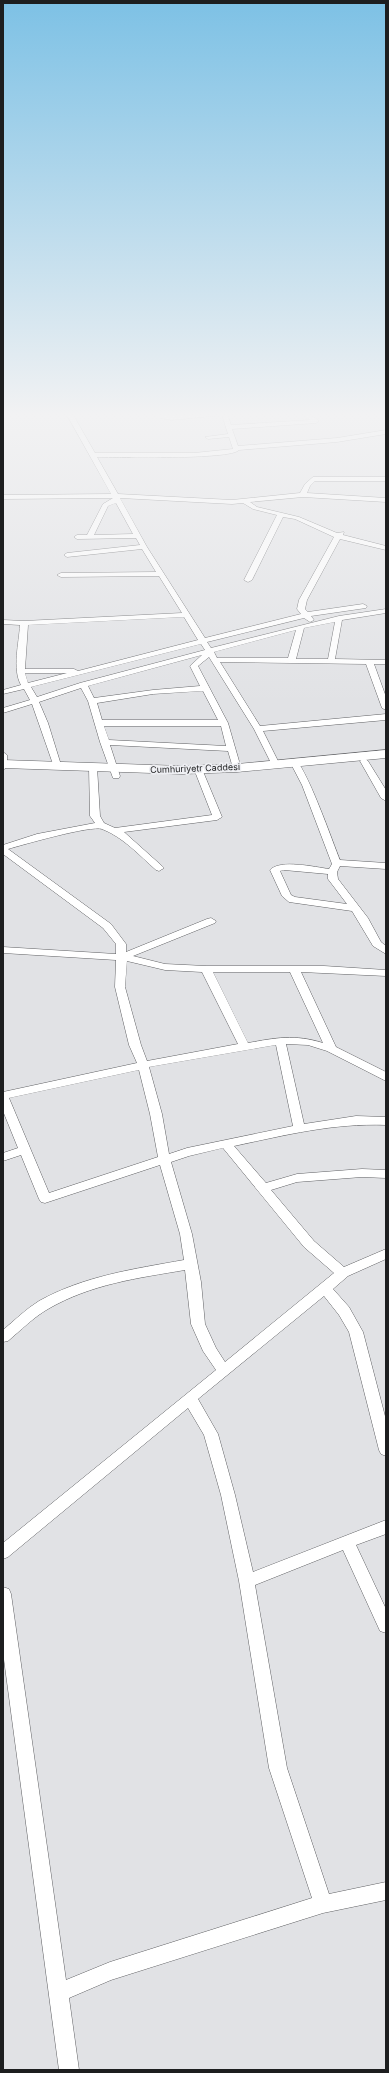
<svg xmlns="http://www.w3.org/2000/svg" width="389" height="2073" font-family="Inter,sans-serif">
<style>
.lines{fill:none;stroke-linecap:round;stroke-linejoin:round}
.minor-casing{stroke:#606164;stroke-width:1}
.secondary-casing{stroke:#606164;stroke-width:1}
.minor{fill:#fff;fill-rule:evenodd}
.secondary{fill:#fff;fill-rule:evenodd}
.labels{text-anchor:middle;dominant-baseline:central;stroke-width:3.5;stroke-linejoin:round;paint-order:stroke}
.far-street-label{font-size:9px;fill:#1d1e1f;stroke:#eeeff3}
</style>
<rect width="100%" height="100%" fill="#e1e2e5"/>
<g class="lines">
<g class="minor-casing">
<g id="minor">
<path d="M 66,413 L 72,413 L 95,453 L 194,453 L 233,449 L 229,437 L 208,439 L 205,437 L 228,434 L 222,415 L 171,420 L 161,418 L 156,413 L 171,416 L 227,413 L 231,425 L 310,420 L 302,413 L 308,413 L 319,421 L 316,423 L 232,429 L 238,446 L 337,438 L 386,430 L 386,434 L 337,442 L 239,450 C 231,460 117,457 97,457 L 118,494 L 232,500 L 300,493 L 305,484 L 313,477 L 386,477 L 386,481 L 315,481 L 310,486 L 307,493 L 386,498 L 386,502 L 303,497 L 250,502 L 257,507 L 299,517 L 337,533 L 344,532 L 343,535 L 386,546 L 386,550 L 340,539 L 307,600 L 305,609 L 308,612 L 363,604 L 367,606 L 366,608 L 311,616 L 314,620 L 310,622 L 304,618 L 207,642 L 211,648 L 339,616 L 386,609 L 386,613 L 342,620 L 335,659 L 386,660 L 386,664 L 374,664 L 386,697 L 386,710 L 382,708 L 366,664 L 220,662 L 260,726 L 386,714 L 386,720 L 263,731 L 279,763 L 275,766 L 272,765 L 254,729 L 209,657 L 198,666 L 228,723 L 241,768 L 240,770 L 234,770 L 233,768 L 228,751 L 110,745 L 120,776 L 119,778 L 113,778 L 100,742 L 88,701 L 81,688 L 39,702 L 48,723 L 61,765 L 57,768 L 54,767 L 32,704 L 3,713 L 3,708 L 30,700 L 24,689 L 3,694 L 3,690 L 21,685 C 12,669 19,643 20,625 L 3,624 L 3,620 L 24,621 L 182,613 L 159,576 L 61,577 L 57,575 L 61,573 L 156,572 L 142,549 L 67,557 L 64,555 L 67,553 L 140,545 L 136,538 L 77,539 L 74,537 L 77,535 L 87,535 L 103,504 L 113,498 L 3,499 L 3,495 L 111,494 ZM 120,498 L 232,504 L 243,503 L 253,509 L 277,515 L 244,580 L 248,582 L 252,580 L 283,517 L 295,519 L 334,537 L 299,600 L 297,609 L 301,614 L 205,638 L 147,547 ZM 116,503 L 133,534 L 94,535 L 108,506 ZM 184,617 L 198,640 L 78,671 L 74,669 L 25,669 L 28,625 ZM 335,622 L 328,659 L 296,659 L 304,628 ZM 296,630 L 288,658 L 217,658 L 214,652 ZM 201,644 L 205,650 L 80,683 L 37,697 L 31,687 ZM 202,655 L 190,666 L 200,686 L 153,690 L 94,698 L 88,686 ZM 25,673 L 67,673 L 28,683 ZM 203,691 L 218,720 L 102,720 L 97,703 L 153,694 ZM 104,726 L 221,726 L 226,746 L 109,740 Z"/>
<path d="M 3,752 L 7,755 L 7,767 L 3,770 Z"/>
<path d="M 364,758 L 368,761 L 386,790 L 386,801 L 381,798 L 360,761 Z"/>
<path d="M 294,759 C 305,762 334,846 340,860 L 386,863 L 386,869 L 340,866 L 337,872 L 338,879 L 368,918 L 381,942 L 386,946 L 386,954 L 373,946 L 352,911 L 289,902 L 282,896 L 270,870 C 280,859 315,867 329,869 L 332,864 L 302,785 L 290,762 ZM 284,870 L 328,874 L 328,879 L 347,904 L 295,897 L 291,895 L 280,871 Z"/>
<path d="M 93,764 L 97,767 L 100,816 L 104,823 L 115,828 L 212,815 L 194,769 L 198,766 L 202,769 L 222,817 L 217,820 L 124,832 L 162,866 L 164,868 L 159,871 L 156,870 C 139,855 123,837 102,829 C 91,825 22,845 8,849 L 111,924 L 126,944 L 126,952 L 207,919 L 211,918 L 216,921 L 215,923 L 133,956 L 165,964 L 206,966 L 324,966 L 386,970 L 386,976 L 301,972 L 336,1047 L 386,1072 L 386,1081 L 327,1051 L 308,1045 L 286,1044 L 304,1124 L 356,1116 L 386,1117 L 386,1125 C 333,1123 286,1135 234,1146 L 266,1183 L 297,1174 L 362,1169 L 386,1170 L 386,1178 L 362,1177 L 297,1182 L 271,1190 L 314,1241 L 344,1267 L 386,1249 L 386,1259 L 348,1276 L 333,1289 L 349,1307 L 363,1332 L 386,1420 L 386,1456 L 381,1454 L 379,1450 L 349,1332 L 339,1315 L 324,1296 L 198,1399 L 218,1434 L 235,1495 L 253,1572 L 386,1520 L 386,1534 L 356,1545 L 386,1609 L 386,1633 L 380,1631 L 343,1550 L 255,1585 L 287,1768 L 329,1894 L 386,1882 L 386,1900 L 323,1913 L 111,1980 L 69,1998 L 79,2070 L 59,2070 L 3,1652 L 3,1587 L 9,1589 L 11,1594 L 66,1980 L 110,1962 L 312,1898 L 269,1768 L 239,1581 L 221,1495 L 204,1435 L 188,1408 L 8,1557 L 3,1559 L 3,1543 L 216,1370 L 203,1351 L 191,1324 L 185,1270 C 138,1278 91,1284 48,1309 C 34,1317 21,1330 8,1341 L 3,1342 L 3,1330 C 15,1320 26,1309 39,1301 C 84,1276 134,1269 184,1260 L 180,1234 L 160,1165 L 45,1203 L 41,1202 L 39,1199 L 21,1155 L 3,1161 L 3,1153 L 18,1148 L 3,1111 L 3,1092 L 137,1063 L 129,1045 L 115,987 L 116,960 L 3,953 L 3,947 L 116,954 L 116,944 L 103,928 L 3,854 L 3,845 L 37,834 L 95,823 L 90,816 L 89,767 ZM 127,961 L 165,970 L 202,972 L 238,1044 L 147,1061 L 141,1045 L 125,987 ZM 213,972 L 290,972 L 323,1043 C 295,1034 275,1038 248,1043 ZM 276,1045 L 293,1126 L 187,1148 L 169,1154 L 162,1114 L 149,1067 ZM 139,1070 L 150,1114 L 158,1157 L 49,1193 L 9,1098 ZM 223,1148 L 304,1247 L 334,1273 L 225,1362 L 216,1348 L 205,1324 L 201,1282 L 192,1234 L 171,1162 L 189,1156 Z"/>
</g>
</g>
<g class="secondary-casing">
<path id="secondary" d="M 386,750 L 386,758 L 237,772 L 182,774 L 3,768 L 3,760 L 182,766 L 237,764 Z"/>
</g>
<use href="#minor" class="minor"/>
<use href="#secondary" class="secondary"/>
</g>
<linearGradient id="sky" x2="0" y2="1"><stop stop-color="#7dc1e5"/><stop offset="0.59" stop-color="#f2f2f3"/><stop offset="1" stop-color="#f2f2f3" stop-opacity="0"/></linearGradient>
<rect width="389" height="703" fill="url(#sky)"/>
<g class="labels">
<g class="far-street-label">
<text transform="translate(195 768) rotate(-2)">Cumhuriyetr Caddesi</text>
</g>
</g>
<rect width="389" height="2073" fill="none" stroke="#1d1e1f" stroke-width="8"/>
</svg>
